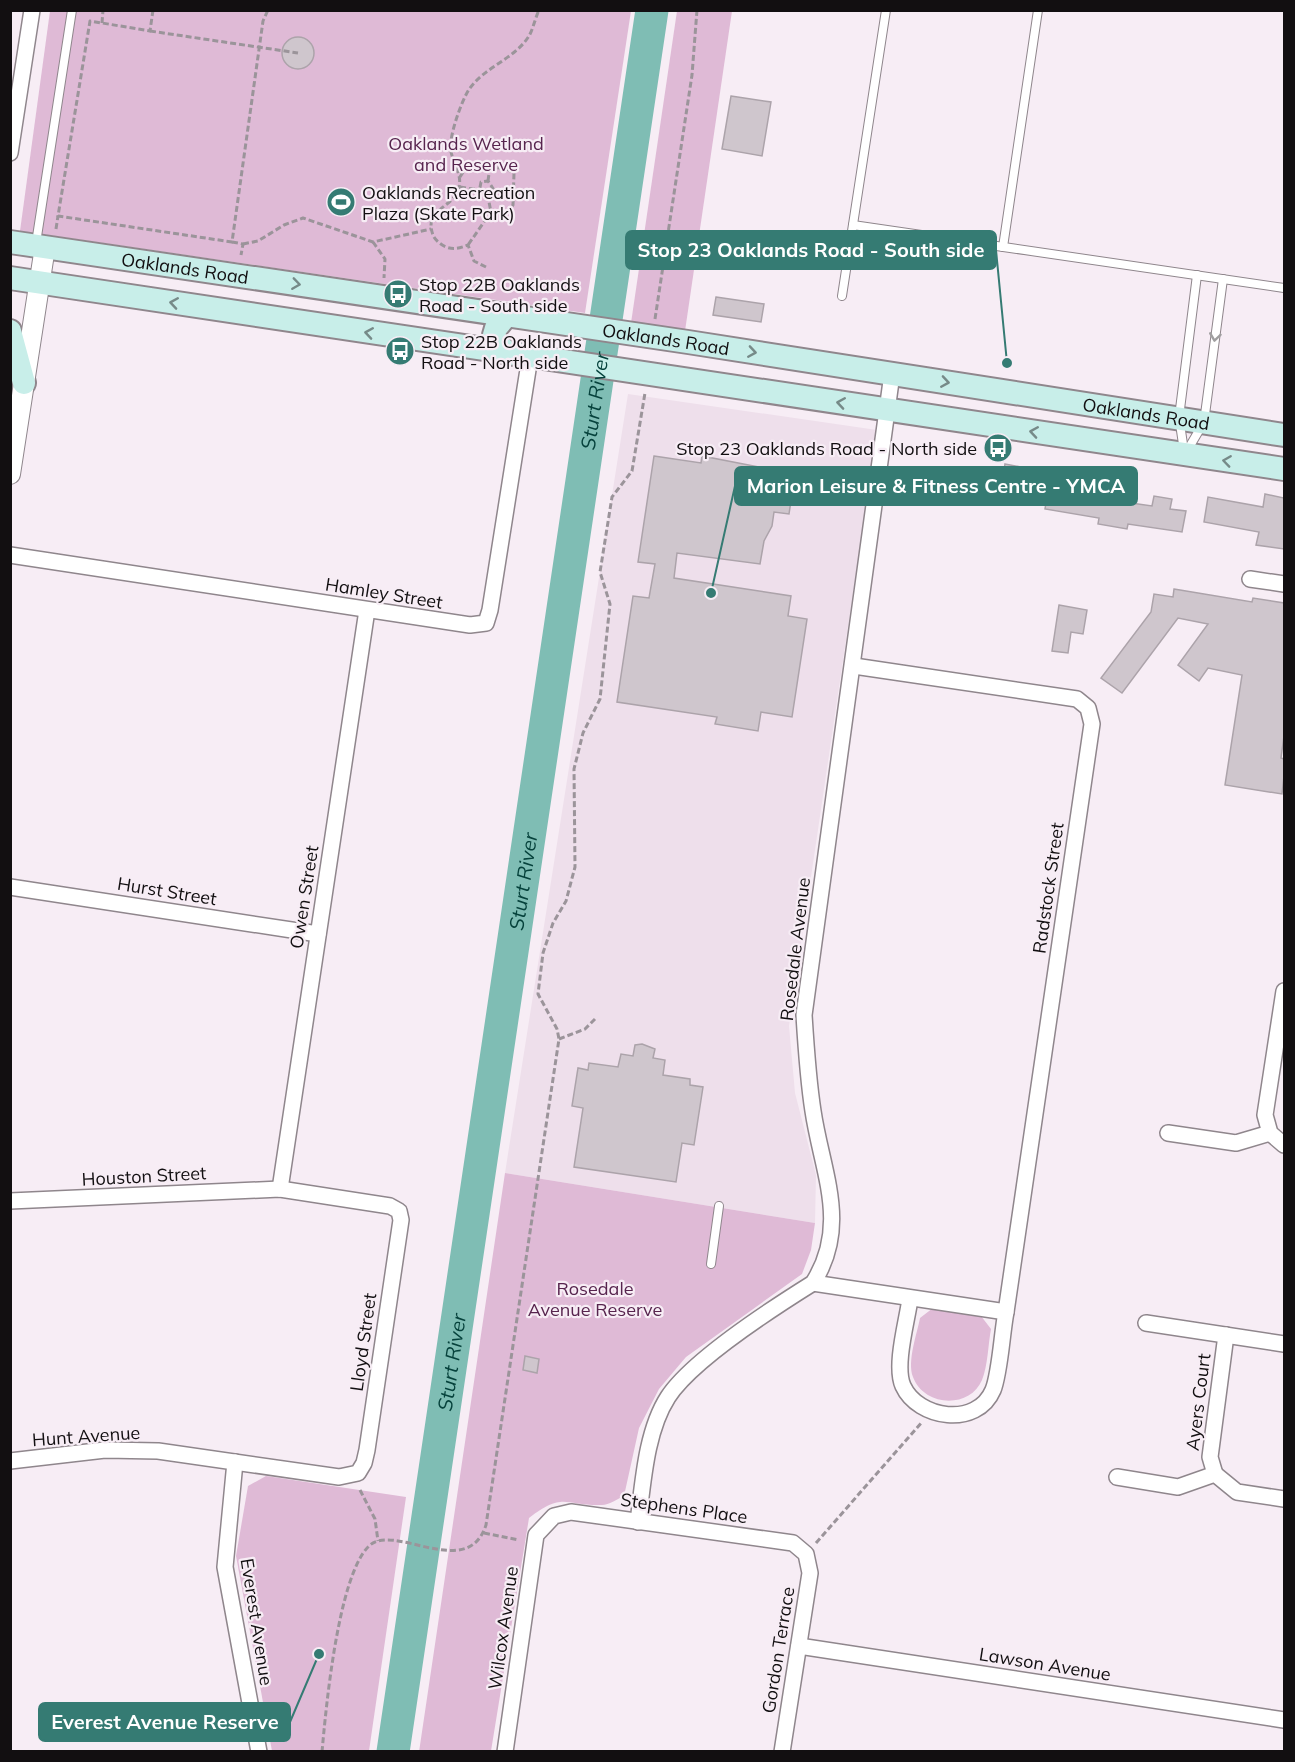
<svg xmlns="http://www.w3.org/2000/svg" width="1295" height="1762" font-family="Mulish,sans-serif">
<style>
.built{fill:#eedfeb}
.green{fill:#dfbad6}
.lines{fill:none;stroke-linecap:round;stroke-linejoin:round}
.river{stroke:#7fbdb4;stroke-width:33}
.building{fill:#cfc6cd;stroke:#aca3aa;stroke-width:1.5}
.service-casing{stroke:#8f868c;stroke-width:10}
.minor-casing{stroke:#8f868c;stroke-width:18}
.tertiary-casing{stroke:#8f868c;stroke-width:22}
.secondary-casing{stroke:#8f868c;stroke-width:26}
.path{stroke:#9b949a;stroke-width:3;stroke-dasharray:6 3;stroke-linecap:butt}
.service{stroke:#fff;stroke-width:8}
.minor{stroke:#fff;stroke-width:15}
.tertiary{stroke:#fff;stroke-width:20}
.secondary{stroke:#c8eee9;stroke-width:22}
.oneway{stroke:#768a88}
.oneway2{stroke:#a09fa0}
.labels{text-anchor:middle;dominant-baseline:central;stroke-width:4.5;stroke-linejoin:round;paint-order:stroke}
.park-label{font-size:18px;fill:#57244e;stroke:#f7edf5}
.poi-label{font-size:18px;fill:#120f11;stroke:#f7edf5;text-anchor:start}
.street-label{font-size:18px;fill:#120f11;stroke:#f7edf5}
.water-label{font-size:20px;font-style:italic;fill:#06423c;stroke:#f7edf5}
.leader{fill:none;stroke:#357b73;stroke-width:2}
.callout-dot{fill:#357b73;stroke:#f7edf5;stroke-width:2}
.callout{fill:#357b73;stroke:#357b73;stroke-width:2}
.callout-label{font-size:20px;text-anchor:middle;font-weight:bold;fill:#fff}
</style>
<rect width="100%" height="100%" fill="#f7edf5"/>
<path class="built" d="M 628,394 L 877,430 L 789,1026 L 795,1093 L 816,1175 L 815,1223 L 505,1173 Z"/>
<g class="green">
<path d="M 50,11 L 631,11 L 585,313 L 20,231 Z"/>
<path d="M 677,11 L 732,11 L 685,331 L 631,323 Z"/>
<path d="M 505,1173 L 815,1223 L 811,1250 L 802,1274 L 686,1357 L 659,1389 L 639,1428 L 624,1496 C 617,1499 609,1505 602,1505 C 564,1506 564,1491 529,1518 L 491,1751 L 419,1752 Z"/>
<path d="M 933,1308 L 981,1316 L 991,1329 C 988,1345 988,1365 982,1380 C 970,1409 924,1407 913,1377 C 907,1361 917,1334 920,1318 Z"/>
<path d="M 266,1476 L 406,1497 L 369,1751 L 272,1751 L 236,1556 L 248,1486 Z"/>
</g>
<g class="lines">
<path class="river" id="s1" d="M 393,1752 L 652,10"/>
</g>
<g class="building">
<circle cx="298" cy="53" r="16"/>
<path d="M 731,96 L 771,102 L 762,156 L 722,149 Z"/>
<path d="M 716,297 L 764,304 L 761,322 L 713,315 Z"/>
<path d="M 654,456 L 701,463 L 702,456 L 795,474 L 789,514 L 774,512 L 772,526 L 764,541 L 760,564 L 677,553 L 674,578 L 791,596 L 788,616 L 807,619 L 792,717 L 761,712 L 758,731 L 715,724 L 717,717 L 617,702 L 633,596 L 649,598 L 655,564 L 638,562 Z"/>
<path d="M 1005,464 L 1026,468 L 1025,472 L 1104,484 L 1104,478 L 1119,481 L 1117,501 L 1152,506 L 1154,496 L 1172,499 L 1170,509 L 1186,511 L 1182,532 L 1128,524 L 1127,529 L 1098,524 L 1099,518 L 1045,509 L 1046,503 L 1000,496 Z"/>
<path d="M 1265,494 L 1284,498 L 1284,549 L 1256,545 L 1259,532 L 1204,522 L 1208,497 L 1263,507 Z"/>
<path d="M 1174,589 L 1252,602 L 1253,598 L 1284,603 L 1284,736 L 1281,758 L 1284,759 L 1284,776 L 1282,794 L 1225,785 L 1242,675 L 1208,668 L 1199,681 L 1178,665 L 1208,624 L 1178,618 L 1122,693 L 1101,678 L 1151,612 L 1154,594 L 1173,597 Z"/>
<path d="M 1059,605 L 1087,610 L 1083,634 L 1071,632 L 1068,653 L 1052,651 Z"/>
<path d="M 642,1044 L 655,1049 L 653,1058 L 665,1060 L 663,1075 L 690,1079 L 690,1085 L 703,1087 L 694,1145 L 682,1143 L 676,1182 L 574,1167 L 583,1108 L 572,1106 L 578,1068 L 588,1070 L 589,1063 L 618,1067 L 621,1054 L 633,1056 L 635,1045 Z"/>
<path d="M 525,1356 L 539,1359 L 537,1373 L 523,1370 Z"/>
</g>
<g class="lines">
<g class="service-casing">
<g id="service">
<path d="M 853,225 L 1284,288"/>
<path d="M 36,243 L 72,10"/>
<path d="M 1003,247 L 1038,10"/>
<path d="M 842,296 L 886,10"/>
<path d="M 1184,451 L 1179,417 L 1197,275"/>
<path d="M 1187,451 L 1204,422 L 1223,279"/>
<path d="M 711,1264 L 719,1206"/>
</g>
</g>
<g class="minor-casing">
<g id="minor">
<path d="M 10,153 L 32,10"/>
<path d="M 10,555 L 470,625 L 486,623 L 490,610 L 530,357"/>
<path d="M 1250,579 L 1284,584"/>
<path d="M 854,666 L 1077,699 L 1088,708 L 1092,724 L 1006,1312 C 1002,1332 1000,1373 993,1390 C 977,1428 918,1419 903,1386 C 894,1366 907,1321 910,1299"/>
<path d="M 10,887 L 318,934"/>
<path d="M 1284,991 L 1265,1115 L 1270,1133 L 1284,1145"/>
<path d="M 1168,1133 L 1236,1143 L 1270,1133"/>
<path d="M 280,1189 L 367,610"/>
<path d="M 10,1201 L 280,1189 L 390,1206 L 399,1211 L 401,1220 L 367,1450 L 364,1463 L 358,1473 L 339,1477 L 158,1451 L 105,1450 L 10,1461"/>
<path d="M 813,1283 L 1006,1312"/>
<path d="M 1146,1323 L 1284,1344"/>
<path d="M 235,1462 L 225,1567 L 259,1752"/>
<path d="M 1215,1474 L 1210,1457 L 1226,1335"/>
<path d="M 1117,1477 L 1178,1487 L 1215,1474 L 1237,1492 L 1284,1499"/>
<path d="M 638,1522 C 643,1483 646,1431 668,1397 C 692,1360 773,1308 813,1283 C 850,1225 822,1172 813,1111 C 808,1079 806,1047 804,1015 L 892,374"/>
<path d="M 799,1646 L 1284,1720"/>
<path d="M 505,1752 L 536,1535 L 554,1516 L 571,1512 L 793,1543 L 806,1554 L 810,1573 L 782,1752"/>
</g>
</g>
<g class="tertiary-casing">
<path id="tertiary" d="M 10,474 L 45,247"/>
</g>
<g class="secondary-casing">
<g id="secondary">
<path id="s2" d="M 10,242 L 688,342 L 1284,435"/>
<path d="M 10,278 L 1284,469"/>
<path d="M 506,316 L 496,328 L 494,335 L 498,344 L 509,354"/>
<path d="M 10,331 L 24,383"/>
</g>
</g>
<g class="path">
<path d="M 153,10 L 150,31 L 90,21 L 58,216 L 232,242 L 263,21 L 268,10"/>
<path d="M 377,10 L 411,10"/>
<path d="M 102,23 L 103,10"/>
<path d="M 150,31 L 298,53"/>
<path d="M 460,177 L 468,164 L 507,169 L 514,173 L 513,205 L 508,211 L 491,212 L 468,245"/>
<path d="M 488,181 L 490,166"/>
<path d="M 460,187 L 479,190"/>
<path d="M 488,197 L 494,190 L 488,181 L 481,182 L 479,193 L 488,197 L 491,212"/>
<path d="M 56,229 L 58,216"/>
<path d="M 232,242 L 243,244 L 241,255"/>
<path d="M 373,242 L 385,259 L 384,278"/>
<path d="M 243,244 L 258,241 L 284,225 L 303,218 L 373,242 L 431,229"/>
<path d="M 486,267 L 474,261 L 468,245 C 460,248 454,250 446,247 C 441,245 435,240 433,235 C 423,208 454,209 459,187 C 462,175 454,164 451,152 C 448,138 461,103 468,91 C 483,67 514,60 529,36 C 533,29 535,19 539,10"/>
<path d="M 655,319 L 692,75 L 697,10"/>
<path d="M 559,1039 L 585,1029 L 597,1017"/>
<path d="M 360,1490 L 375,1519 L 378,1541"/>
<path d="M 484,1533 L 519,1540"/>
<path d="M 816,1543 L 922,1422"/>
<path d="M 322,1752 C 326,1707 338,1578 368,1547 C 392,1520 467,1583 486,1525 L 559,1039 L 557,1029 L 538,994 L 543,953 L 553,923 L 566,901 L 575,867 L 574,769 L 583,733 L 600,699 L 610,604 L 600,572 L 612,497 L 632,471 L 645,393"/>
</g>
<use href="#service" class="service"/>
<use href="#minor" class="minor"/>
<use href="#tertiary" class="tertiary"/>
<use href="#secondary" class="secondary"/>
</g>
<defs><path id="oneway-chevron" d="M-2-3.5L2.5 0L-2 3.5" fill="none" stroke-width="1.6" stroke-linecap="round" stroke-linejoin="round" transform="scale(1.5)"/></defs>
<g class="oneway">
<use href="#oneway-chevron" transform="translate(296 284) rotate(8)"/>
<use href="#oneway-chevron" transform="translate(174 303) rotate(-171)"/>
<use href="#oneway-chevron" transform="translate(369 333) rotate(-171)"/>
<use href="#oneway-chevron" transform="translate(752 352) rotate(9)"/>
<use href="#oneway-chevron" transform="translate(945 382) rotate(9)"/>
<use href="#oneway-chevron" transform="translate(841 403) rotate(-171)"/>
<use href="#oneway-chevron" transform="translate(1034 432) rotate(-171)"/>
<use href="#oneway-chevron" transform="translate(1227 461) rotate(-172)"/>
</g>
<use class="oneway2" href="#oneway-chevron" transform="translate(1215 337) rotate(98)"/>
<defs>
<g id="stadium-disc" transform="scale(1.5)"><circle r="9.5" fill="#357b73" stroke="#f7edf5"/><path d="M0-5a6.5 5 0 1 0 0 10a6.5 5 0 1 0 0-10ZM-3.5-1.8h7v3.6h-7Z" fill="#fff"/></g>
<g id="bus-disc" transform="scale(1.5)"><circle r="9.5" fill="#357b73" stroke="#f7edf5"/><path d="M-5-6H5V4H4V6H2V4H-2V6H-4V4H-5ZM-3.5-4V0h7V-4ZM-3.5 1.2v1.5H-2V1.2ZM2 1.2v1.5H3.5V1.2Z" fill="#fff"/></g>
</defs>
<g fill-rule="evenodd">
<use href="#stadium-disc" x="341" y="202"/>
<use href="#bus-disc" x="398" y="294"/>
<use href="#bus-disc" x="400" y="351"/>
<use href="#bus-disc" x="998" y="448"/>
</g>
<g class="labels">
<g class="park-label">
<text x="466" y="143">Oaklands Wetland<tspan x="466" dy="21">and Reserve</tspan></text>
<text x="595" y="1288">Rosedale<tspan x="595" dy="21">Avenue Reserve</tspan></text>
</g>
<g class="poi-label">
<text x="362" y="192">Oaklands Recreation<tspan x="362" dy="21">Plaza (Skate Park)</tspan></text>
<text x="419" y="284">Stop 22B Oaklands<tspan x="419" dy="21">Road - South side</tspan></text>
<text x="421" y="341">Stop 22B Oaklands<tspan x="421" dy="21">Road - North side</tspan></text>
<text x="977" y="448" text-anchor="end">Stop 23 Oaklands Road - North side</text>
</g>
<g class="street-label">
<text stroke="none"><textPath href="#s2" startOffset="177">Oaklands Road</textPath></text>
<text stroke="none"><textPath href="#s2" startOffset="663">Oaklands Road</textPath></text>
<text stroke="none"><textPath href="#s2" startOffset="1149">Oaklands Road</textPath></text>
<text transform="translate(384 593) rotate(9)">Hamley Street</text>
<text transform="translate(1048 888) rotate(-82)">Radstock Street</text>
<text transform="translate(167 891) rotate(9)">Hurst Street</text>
<text transform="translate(304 897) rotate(-81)">Owen Street</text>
<text transform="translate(795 949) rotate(-83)">Rosedale Avenue</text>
<text transform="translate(144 1176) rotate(-3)">Houston Street</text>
<text transform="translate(363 1342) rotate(-82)">Lloyd Street</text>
<text transform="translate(1198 1402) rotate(-83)">Ayers Court</text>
<text transform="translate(86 1436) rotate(-4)">Hunt Avenue</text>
<text transform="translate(684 1508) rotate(8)">Stephens Place</text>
<text transform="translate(257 1622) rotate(81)">Everest Avenue</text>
<text transform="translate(503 1628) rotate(-82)">Wilcox Avenue</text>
<text transform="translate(778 1650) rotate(-81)">Gordon Terrace</text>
<text transform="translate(1045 1664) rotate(9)">Lawson Avenue</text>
</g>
<g class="water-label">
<text stroke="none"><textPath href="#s1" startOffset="1366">Sturt River</textPath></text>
<text stroke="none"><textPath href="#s1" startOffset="880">Sturt River</textPath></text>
<text stroke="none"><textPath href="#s1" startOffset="394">Sturt River</textPath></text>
</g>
</g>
<path class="leader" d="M1007 363L996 250M711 593L735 486M319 1654L290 1722"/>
<g class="callout-dot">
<circle cx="1007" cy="363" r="6"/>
<circle cx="711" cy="593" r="6"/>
<circle cx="319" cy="1654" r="6"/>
</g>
<g class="callout">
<rect x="626" y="231" width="370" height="38" rx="6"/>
<rect x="735" y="467" width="402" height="38" rx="6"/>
<rect x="39" y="1703" width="251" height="38" rx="6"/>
</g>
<g class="callout-label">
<text x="811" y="257">Stop 23 Oaklands Road - South side</text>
<text x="936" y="493">Marion Leisure &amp; Fitness Centre - YMCA</text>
<text x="165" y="1729">Everest Avenue Reserve</text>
</g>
<rect width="1295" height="1762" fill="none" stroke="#120f11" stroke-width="24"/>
</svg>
